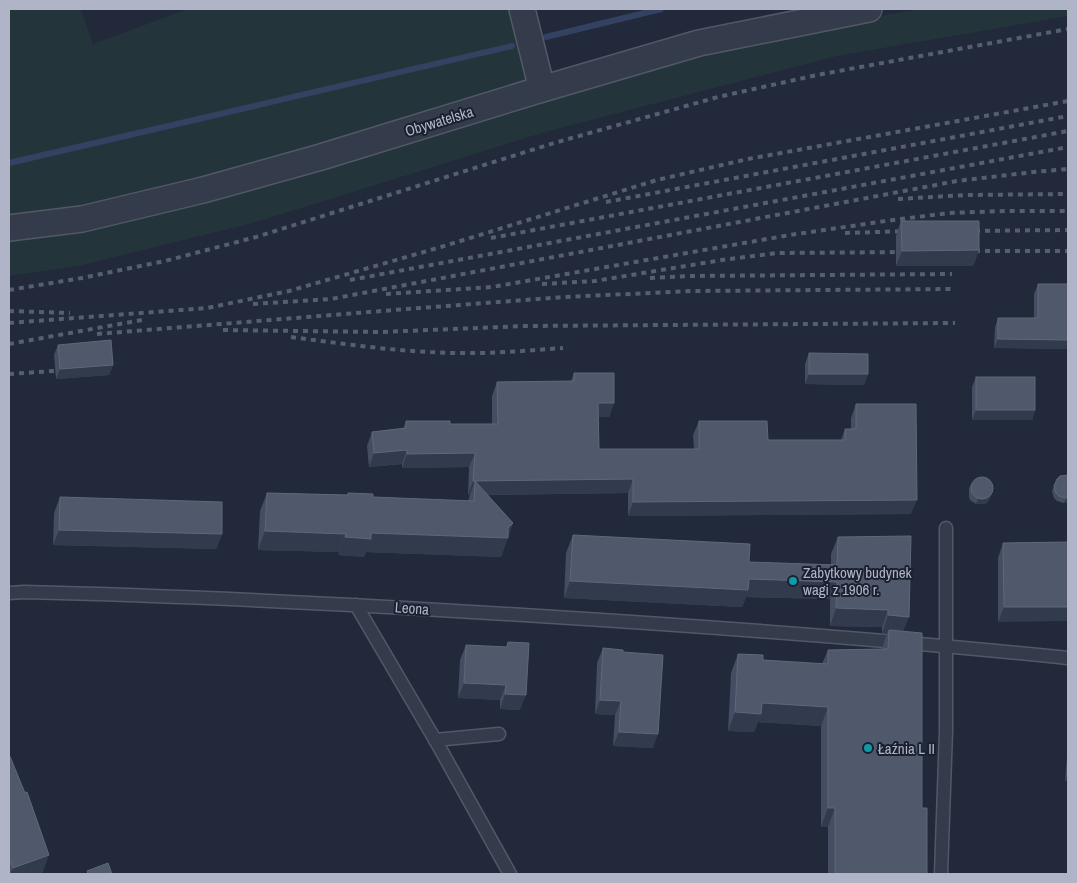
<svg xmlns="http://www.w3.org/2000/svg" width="1077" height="883" font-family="'Archivo Narrow',sans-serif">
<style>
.green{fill:#23353b}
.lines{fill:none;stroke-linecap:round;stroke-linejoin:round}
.stream{stroke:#344262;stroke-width:6}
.service-casing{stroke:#525868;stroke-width:15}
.minor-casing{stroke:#525868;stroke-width:28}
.service{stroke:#343b4a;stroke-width:12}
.minor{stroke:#343b4a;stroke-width:25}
.rail{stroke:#565e71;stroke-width:4;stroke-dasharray:5 5;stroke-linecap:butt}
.wall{fill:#454d62}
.shaded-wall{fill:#323a4d}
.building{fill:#50586c;stroke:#5f677a}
.culture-dot{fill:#0f9aa8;stroke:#1a202f;stroke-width:2}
.labels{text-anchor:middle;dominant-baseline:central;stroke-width:4;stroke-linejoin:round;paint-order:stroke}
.street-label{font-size:15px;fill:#afb5c6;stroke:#1a202f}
.poi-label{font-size:15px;fill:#afb5c6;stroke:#1a202f;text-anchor:start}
</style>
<rect width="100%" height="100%" fill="#21293a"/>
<g class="green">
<path d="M 9,9 L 81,9 L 93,44 L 188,9 L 516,9 L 542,89 L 9,228 Z"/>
<path d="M 919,9 L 1068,9 L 1068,16 L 837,56 L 545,132 L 253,223 L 78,266 L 9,276 L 9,237 L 123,223 L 450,129 L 736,42 Z"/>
</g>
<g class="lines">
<g class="stream">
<path d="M 546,37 L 661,9"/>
<path d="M 9,163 L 512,46"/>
</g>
<g class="service-casing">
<g id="service">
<path d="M 9,593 L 24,592 C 196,596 367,605 539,616 C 716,627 892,640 1068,658"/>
<path d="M 356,605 L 437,743 L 510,874"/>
<path d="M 435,740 L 499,734"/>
<path d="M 941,874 L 946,731 L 946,528"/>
</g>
</g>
<g class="minor-casing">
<g id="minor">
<path d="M 522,9 L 542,89"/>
<path d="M 9,228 L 82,219 L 203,190 L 321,157 L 542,89 L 699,43 L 869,9"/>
</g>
</g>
<use href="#service" class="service"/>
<use href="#minor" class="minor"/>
<g class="rail">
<path d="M 898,199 L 966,195 L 1068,194"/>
<path d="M 606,202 L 1068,116"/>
<path d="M 965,231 L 1068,230"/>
<path d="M 845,233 L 910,231"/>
<path d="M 491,238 L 1068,131"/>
<path d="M 965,251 L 1068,251"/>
<path d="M 650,278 L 688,276 L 952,274"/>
<path d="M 350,280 L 1068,147"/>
<path d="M 542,284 L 595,281 L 722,260 L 777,253 L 910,252"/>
<path d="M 9,290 L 82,278 L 165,261 L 256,237 L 554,143 L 718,97 L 817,75 L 1068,29"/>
<path d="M 386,294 L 492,287 L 790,235 L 893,220 L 949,213 L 1005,211 L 1068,211"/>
<path d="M 253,304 L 331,299 L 957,181 L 1034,172 L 1068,169"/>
<path d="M 9,311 L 70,313"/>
<path d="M 9,323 L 207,308 L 289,291 L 441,247 L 657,180 L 748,159 L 1068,101"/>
<path d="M 223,330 L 382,332 L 525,326 L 955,323"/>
<path d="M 97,334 L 394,310 L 564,297 L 693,291 L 955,289"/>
<path d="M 291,337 C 352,345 413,354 475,353 C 504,353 534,350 563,348"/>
<path d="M 9,344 L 142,320"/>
<path d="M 9,374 L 69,370"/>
</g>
</g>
<g class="wall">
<path d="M 901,221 L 979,250 L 973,266 L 896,266 L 896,236 Z"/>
<path d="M 1038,284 L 1068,284 L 1068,349 L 994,348 L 995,327 L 998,318 L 1034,318 L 1034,294 Z"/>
<path d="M 58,345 L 113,365 L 109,375 L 56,379 L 54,355 Z"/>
<path d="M 809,353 L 868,374 L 864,385 L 805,384 L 805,364 Z"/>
<path d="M 574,373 L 614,403 L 609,417 L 598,417 L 599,449 L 694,449 L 693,435 L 699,421 L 768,440 L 841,440 L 845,429 L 851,429 L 851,418 L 856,404 L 911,514 L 628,516 L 628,493 L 487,495 L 513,523 L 501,557 L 366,552 L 364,557 L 338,555 L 339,552 L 258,550 L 260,511 L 267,493 L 347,495 L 348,493 L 373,497 L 468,501 L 470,495 L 468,495 L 469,467 L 402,468 L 402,464 L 369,467 L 367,446 L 372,432 L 403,429 L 406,421 L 450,424 L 492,424 L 492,396 L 497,382 L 571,381 Z"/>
<path d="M 976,377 L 1035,410 L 1032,420 L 972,420 L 972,387 Z"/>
<path d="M 1068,475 L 1068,502 L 1064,503 L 1057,501 L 1054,498 L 1052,491 L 1057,479 Z"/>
<path d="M 971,484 L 993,491 L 991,496 L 987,503 L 983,504 L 976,504 L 970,500 L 969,497 L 969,489 Z"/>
<path d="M 60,497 L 222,534 L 216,549 L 53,545 L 54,513 Z"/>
<path d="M 573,535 L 749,562 L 831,565 L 831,554 L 838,537 L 909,617 L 903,631 L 922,808 L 927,874 L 828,874 L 828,827 L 821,827 L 821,726 L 758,722 L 754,732 L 728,731 L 731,673 L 738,654 L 763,660 L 822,664 L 828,650 L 882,649 L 887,633 L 882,633 L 882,627 L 830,626 L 830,599 L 746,597 L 742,607 L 564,598 L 566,553 Z"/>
<path d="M 1068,542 L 998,622 L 998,558 L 1003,543 Z"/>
<path d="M 508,642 L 520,710 L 500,709 L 500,700 L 458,698 L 460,660 L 466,645 L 506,647 Z"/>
<path d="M 603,648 L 623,652 L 653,748 L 613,746 L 615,715 L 595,714 L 597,663 Z"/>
<path d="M 1068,746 L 1068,781 L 1065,781 Z"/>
<path d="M 9,754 L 43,872 L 38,874 L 9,874 Z"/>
</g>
<g class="shaded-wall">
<path d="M 979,250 L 973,266 L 896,266 L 902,251 Z"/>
<path d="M 998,339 L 1068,340 L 1068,349 L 994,348 Z"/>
<path d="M 113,365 L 109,375 L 56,379 L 60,369 Z"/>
<path d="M 809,374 L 868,374 L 864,385 L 805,384 Z"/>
<path d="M 598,403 L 614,403 L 609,417 L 593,417 Z"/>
<path d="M 976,410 L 1035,410 L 1032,420 L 972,420 Z"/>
<path d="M 407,450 L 402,464 L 369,467 L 374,453 Z"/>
<path d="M 475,453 L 469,467 L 402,468 L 407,454 Z"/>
<path d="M 633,479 L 628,493 L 474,495 L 475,481 L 470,495 L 468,495 L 473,481 Z"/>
<path d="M 993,491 L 991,496 L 987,503 L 983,504 L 976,504 L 978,499 Z"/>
<path d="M 1068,497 L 1068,502 L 1064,503 L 1066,498 Z"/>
<path d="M 917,500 L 911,514 L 628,516 L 633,502 Z"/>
<path d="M 513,523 L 501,557 L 366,552 L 364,557 L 338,555 L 345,537 L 371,533 L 508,528 Z"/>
<path d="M 59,530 L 222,534 L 216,549 L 53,545 Z"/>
<path d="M 265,531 L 346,534 L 339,552 L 258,550 Z"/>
<path d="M 749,579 L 837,582 L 830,599 L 746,597 L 742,607 L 564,598 L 570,581 Z"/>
<path d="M 1004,607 L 1068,607 L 1068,621 L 998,622 Z"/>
<path d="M 836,608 L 888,610 L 882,627 L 830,626 Z"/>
<path d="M 888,615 L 909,617 L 902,634 L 889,630 L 887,633 L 882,633 Z"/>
<path d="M 464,683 L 506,685 L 500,700 L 458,698 Z"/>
<path d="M 505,694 L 526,695 L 520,710 L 500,709 Z"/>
<path d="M 600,700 L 621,701 L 615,715 L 595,714 Z"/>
<path d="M 762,703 L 828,707 L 821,726 L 758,722 L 754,732 L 728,731 L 735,712 Z"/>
<path d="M 619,732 L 658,734 L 653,748 L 613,746 Z"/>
<path d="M 1068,773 L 1068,781 L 1065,781 Z"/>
<path d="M 828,808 L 835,808 L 828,827 L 821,827 Z"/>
<path d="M 49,855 L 43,872 L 38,874 L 10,874 L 13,868 Z"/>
</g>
<g class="building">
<path d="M 901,221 L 979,221 L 979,250 L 902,251 Z"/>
<path d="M 1038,284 L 1068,284 L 1068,340 L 998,339 L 998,318 L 1038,318 Z"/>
<path d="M 111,340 L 113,365 L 60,369 L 58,345 Z"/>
<path d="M 809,353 L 868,354 L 868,374 L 809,374 Z"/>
<path d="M 574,373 L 614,373 L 614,403 L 598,403 L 599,449 L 699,449 L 699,421 L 767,421 L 768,440 L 845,440 L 845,429 L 856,429 L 856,404 L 916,404 L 917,500 L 633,502 L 633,479 L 473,481 L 475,453 L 407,454 L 407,450 L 374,453 L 372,432 L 406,428 L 406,421 L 450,421 L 450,424 L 498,424 L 497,382 L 574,381 Z"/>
<rect x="976" y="377" width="59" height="33"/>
<path d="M 1068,475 L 1068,497 L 1066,498 L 1059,496 L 1056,493 L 1054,486 L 1057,479 L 1060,476 Z"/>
<circle cx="982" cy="488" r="11"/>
<path d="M 475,481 L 513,523 L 508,528 L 508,538 L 371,533 L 371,539 L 345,537 L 346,534 L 265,531 L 267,493 L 348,495 L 348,493 L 373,494 L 373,497 L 474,501 Z"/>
<path d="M 60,497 L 222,502 L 222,534 L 59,530 Z"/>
<path d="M 573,535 L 750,544 L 749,562 L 837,565 L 838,537 L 911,536 L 909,617 L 888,615 L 888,610 L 836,608 L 837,582 L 749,579 L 748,590 L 570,581 Z"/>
<path d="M 1068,542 L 1068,607 L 1004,607 L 1003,543 Z"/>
<path d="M 889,630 L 922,633 L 922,808 L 927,808 L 927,874 L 835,874 L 835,808 L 828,808 L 828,707 L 762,703 L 761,714 L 735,712 L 738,654 L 763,655 L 763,660 L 828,664 L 828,650 L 888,649 Z"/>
<path d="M 508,642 L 529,643 L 526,695 L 505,694 L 506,685 L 464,683 L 466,645 L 507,647 Z"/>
<path d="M 603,648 L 623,650 L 623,652 L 663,655 L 658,734 L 619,732 L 621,701 L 600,700 Z"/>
<path d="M 9,754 L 25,793 L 27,792 L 49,855 L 13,868 L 9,857 Z"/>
<path d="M 108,863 L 112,874 L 88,874 L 87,871 Z"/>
</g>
<g class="culture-dot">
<circle cx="793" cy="581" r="5"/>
<circle cx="868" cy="748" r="5"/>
</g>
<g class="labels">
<g class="street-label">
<text transform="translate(439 121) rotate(-17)">Obywatelska</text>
<text transform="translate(412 608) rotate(4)">Leona</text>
</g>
<g class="poi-label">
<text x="803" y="572">Zabytkowy budynek<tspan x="803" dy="17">wagi z 1906 r.</tspan></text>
<text x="878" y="748">Łaźnia L II</text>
</g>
</g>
<rect width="1077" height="883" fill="none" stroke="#afb5c6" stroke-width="20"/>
</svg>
